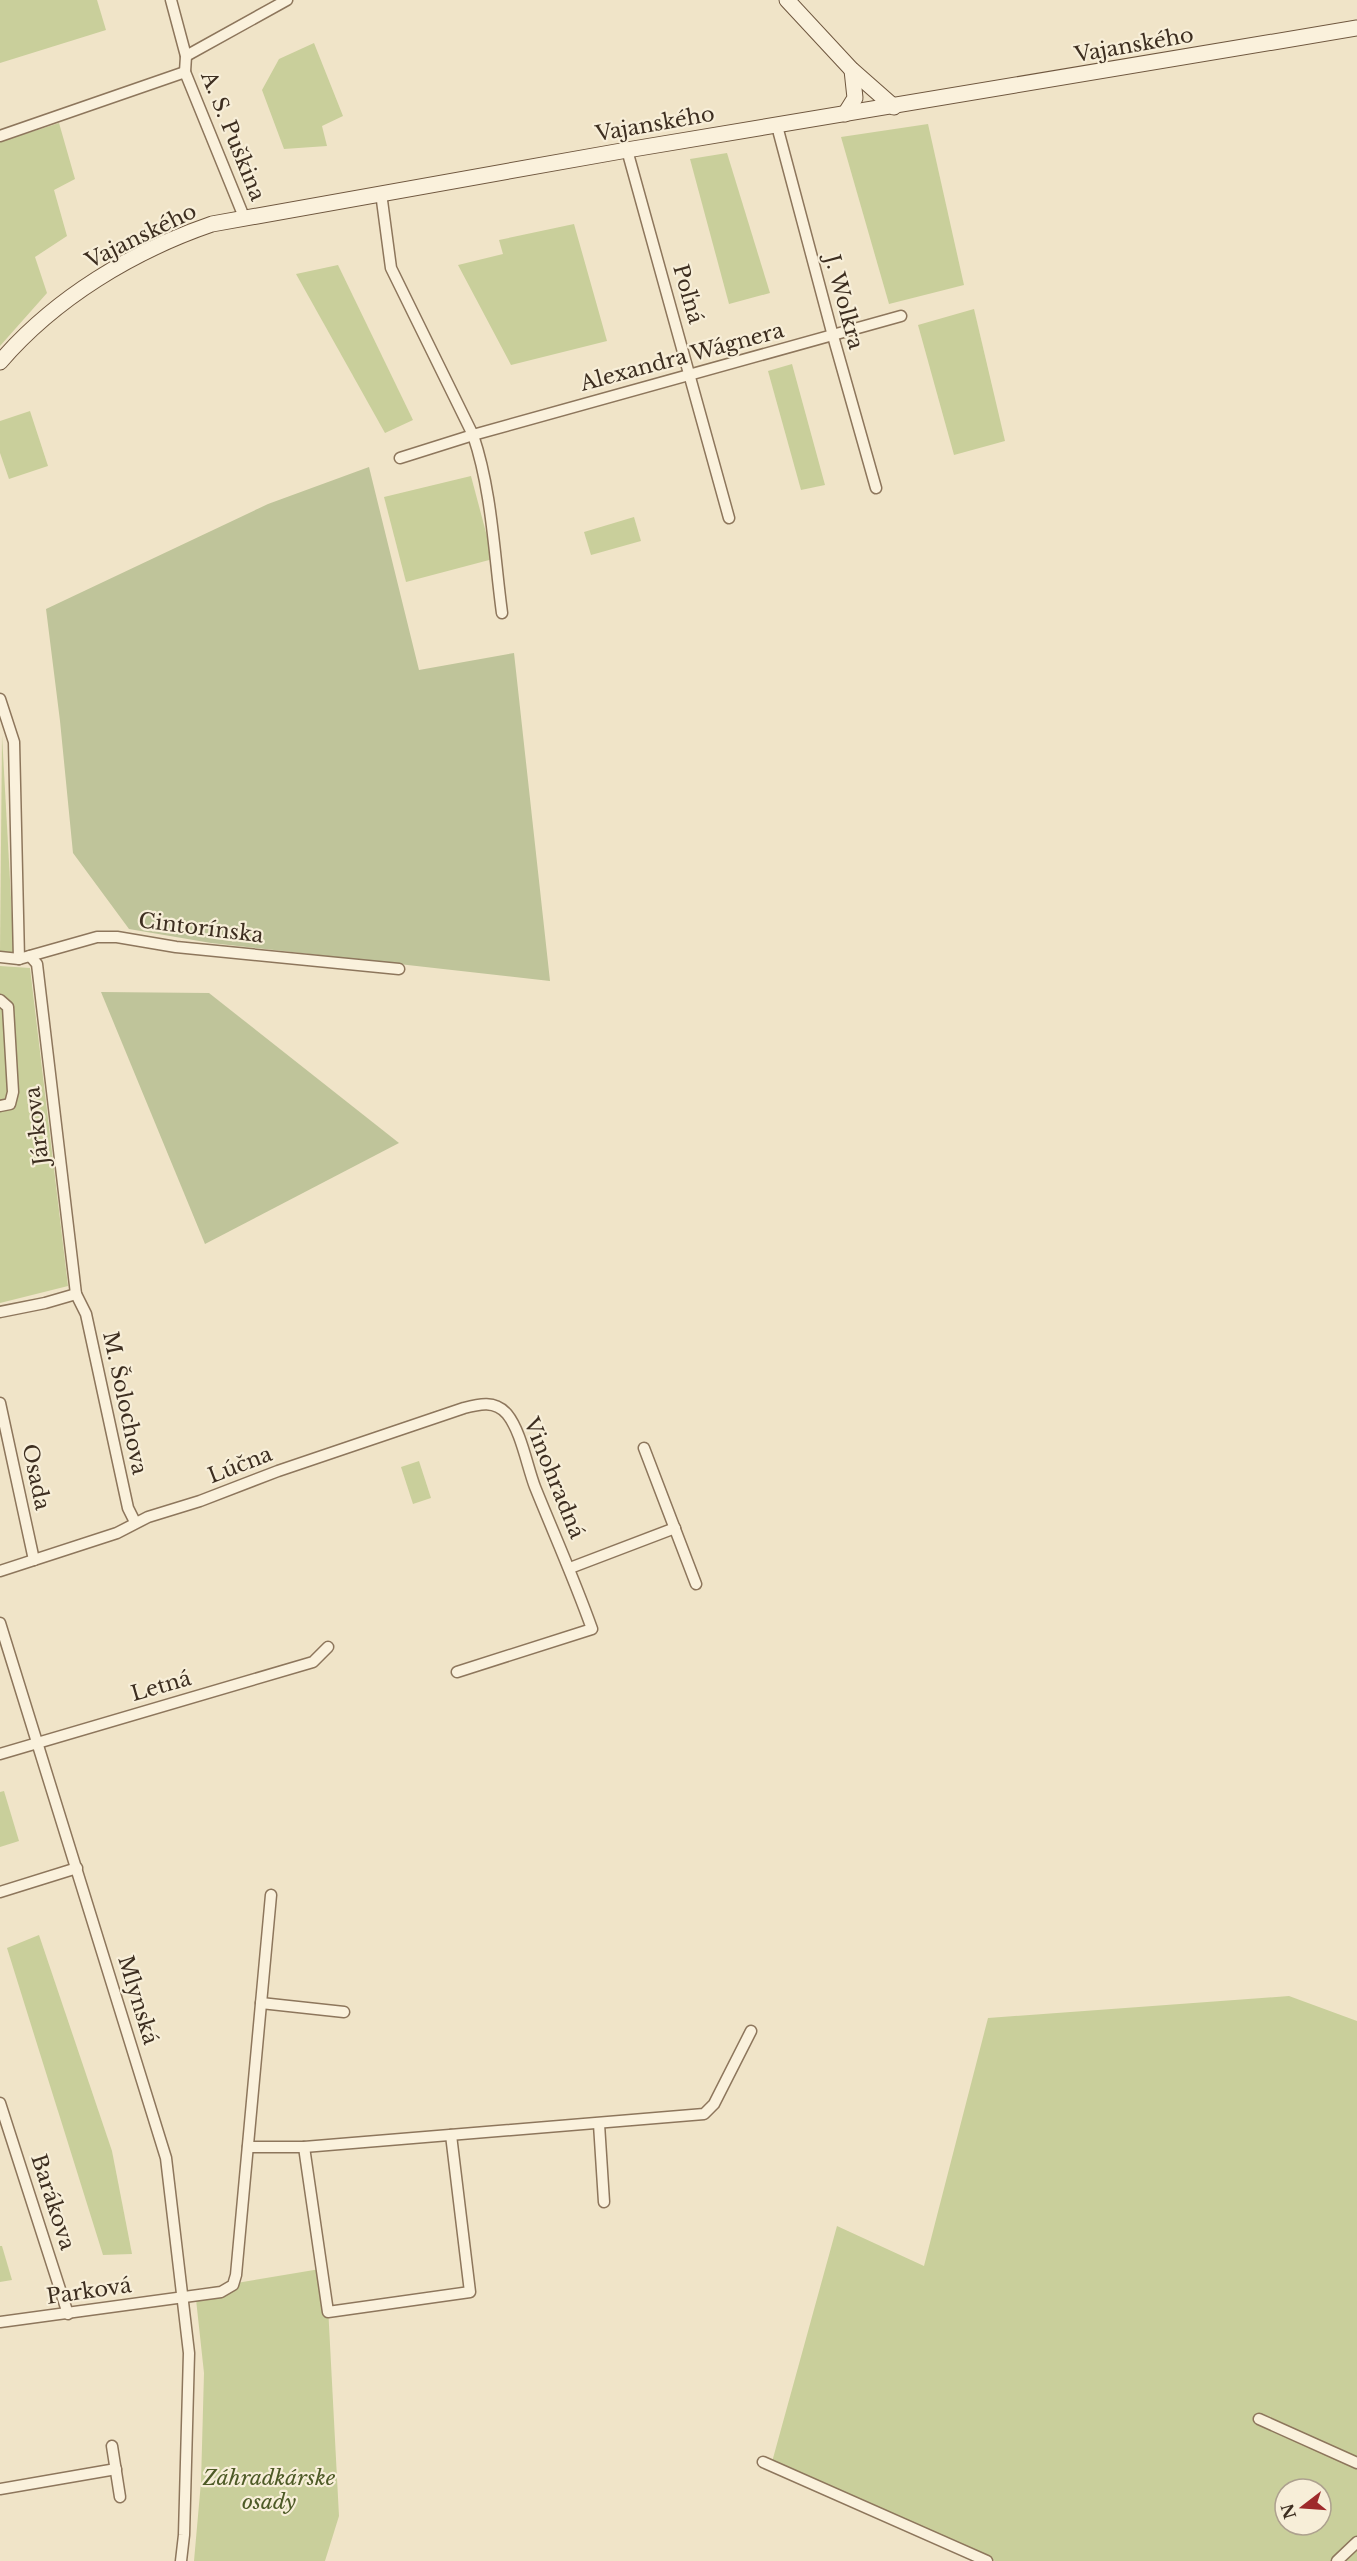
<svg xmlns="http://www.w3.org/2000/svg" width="1357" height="2561" font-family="'Libre Baskerville',serif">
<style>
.green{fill:#c9cf9b;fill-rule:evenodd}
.cemetery{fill:#bfc49a}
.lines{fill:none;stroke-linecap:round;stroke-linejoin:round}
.street-casing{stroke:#8d765c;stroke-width:13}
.secondary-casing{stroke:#6f573f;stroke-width:17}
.street{stroke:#faf1dc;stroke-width:10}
.secondary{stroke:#faf1dc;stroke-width:15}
.labels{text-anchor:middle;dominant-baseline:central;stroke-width:4.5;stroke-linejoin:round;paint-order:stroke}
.street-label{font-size:21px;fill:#3d2e20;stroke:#f7eed8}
.park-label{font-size:21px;font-style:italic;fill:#4d5a26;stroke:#f7eed8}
</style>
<rect width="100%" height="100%" fill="#f0e4c8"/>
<g class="green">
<path d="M 0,0 L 97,0 L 106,30 L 0,63 Z"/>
<path d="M 314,43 L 343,116 L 322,126 L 327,146 L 284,149 L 262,90 L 279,59 Z"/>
<path d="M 59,123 L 75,179 L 54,190 L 67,236 L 35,257 L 47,293 L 0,346 L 0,142 Z"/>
<path d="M 928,124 L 964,285 L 889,304 L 841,137 Z"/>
<path d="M 727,153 L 770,293 L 729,304 L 690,159 Z"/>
<path d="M 574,224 L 607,341 L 511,365 L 458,265 L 503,254 L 499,240 Z"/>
<path d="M 338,265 L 413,420 L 385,433 L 296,274 Z"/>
<path d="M 974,309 L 1005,441 L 954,455 L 918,325 Z"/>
<path d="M 792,364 L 825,485 L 801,490 L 768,371 Z"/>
<path d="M 30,411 L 48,466 L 9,479 L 0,453 L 0,421 Z"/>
<path d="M 471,476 L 493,559 L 406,582 L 384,497 Z"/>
<path d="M 634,517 L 641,541 L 591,555 L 584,532 Z"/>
<path d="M 2,735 L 14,953 L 0,951 Z"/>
<path d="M 0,966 L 30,968 L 68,1286 L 0,1303 Z"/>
<path d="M 419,1461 L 431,1498 L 413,1504 L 401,1467 Z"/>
<path d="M 4,1791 L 19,1841 L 0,1847 L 0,1792 Z"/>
<path d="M 39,1935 L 112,2151 L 132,2254 L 103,2255 L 7,1948 Z"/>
<path d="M 1289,1996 L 1357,2021 L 1357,2561 L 995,2561 L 772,2462 L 837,2226 L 924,2266 L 988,2018 ZM 1285,2489 L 1321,2489 L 1321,2525 L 1285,2525 Z"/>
<path d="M 0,2246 L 2,2246 L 12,2280 L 0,2282 Z"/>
<path d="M 326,2268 L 339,2516 L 325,2561 L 194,2561 L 201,2482 L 204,2373 L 195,2290 Z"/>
</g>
<g class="cemetery">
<path d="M 369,467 L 419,670 L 514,653 L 550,981 L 211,943 L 129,929 L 73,853 L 60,721 L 46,609 L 268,504 Z"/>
<path d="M 101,992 L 209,993 L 399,1143 L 205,1244 Z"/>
</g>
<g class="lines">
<g class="street-casing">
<g id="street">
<path d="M 171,0 L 186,56 L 185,72 L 244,217"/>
<path d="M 186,56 L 287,0"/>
<path d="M 777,126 L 833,336 L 876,488"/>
<path d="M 0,136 L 185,72"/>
<path d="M 627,150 L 729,518"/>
<path d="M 381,193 L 391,268 L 473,435 C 492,491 494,554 502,613"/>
<path d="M 400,458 L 473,435 L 901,316"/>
<path d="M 0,699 L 14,742 L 19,959"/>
<path d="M 30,956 L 37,964 L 76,1294 L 86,1314 L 128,1508 L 135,1522"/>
<path d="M 0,957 L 19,959 L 97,937 L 117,937 L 176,947 L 399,969"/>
<path d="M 0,1000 L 8,1007 L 13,1092 L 10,1104 L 0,1106"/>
<path d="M 0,1312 L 45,1303 L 76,1294"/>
<path d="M 0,1403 L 34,1560"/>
<path d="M 644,1448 L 696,1584"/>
<path d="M 570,1568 L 675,1528"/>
<path d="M 0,1571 L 117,1533 L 148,1517 L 200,1501 L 278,1471 L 464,1408 C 479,1404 495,1400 507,1414 C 521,1431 527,1466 535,1487 C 554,1534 575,1581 592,1629 L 457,1672"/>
<path d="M 0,1623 L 166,2158 L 189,2353 L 184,2535 L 181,2561"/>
<path d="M 0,1754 L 313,1662 L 328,1647"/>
<path d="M 0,1892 L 77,1868"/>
<path d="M 261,2003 L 344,2012"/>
<path d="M 0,2103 L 68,2314"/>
<path d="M 599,2124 L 604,2202"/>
<path d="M 248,2147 L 304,2147 L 328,2312 L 470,2292 L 451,2135"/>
<path d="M 304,2147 L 704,2114 L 714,2104 L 751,2031"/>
<path d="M 0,2322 L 221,2292 L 233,2285 L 236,2275 L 271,1895"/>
<path d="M 1259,2419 L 1357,2463"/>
<path d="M 112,2446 L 120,2497"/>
<path d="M 763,2462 L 987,2561"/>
<path d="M 0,2489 L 116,2469"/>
<path d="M 1337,2561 L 1357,2542"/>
</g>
</g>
<g class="secondary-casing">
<g id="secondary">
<path d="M 787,0 L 852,70 L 894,107"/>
<path d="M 845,114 L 855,98 L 852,70"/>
<path d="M 0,362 C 55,298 133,251 212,224 L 627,150 L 1357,28"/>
</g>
</g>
<use href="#street" class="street"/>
<use href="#secondary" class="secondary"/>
</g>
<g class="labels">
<g class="street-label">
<text transform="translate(1134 45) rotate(-10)">Vajanského</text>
<text transform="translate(655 124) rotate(-10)">Vajanského</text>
<text transform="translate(233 136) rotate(68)">A. S. Puškina</text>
<text transform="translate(141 236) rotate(-26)">Vajanského</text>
<text transform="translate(688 294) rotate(74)">Poľná</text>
<text transform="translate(844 302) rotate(75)">J. Wolkra</text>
<text transform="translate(682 357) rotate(-15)">Alexandra Wágnera</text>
<text transform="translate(201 928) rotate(7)">Cintorínska</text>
<text transform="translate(37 1126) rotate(-97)">Járkova</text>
<text transform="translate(125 1403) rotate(78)">M. Šolochova</text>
<text transform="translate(240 1465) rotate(-21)">Lúčna</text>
<text transform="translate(36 1477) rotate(78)">Osada</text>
<text transform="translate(554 1478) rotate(68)">Vinohradná</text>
<text transform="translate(161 1686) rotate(-16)">Letná</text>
<text transform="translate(138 2000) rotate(73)">Mlynská</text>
<text transform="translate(53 2202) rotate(72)">Barákova</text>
<text transform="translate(89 2291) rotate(-8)">Parková</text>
</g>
<g class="park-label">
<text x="269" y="2478">Záhradkárske<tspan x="269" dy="24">osady</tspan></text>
</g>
</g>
<g transform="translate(1303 2507) rotate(253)"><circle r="28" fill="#f7eed8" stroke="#ada18e" stroke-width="1.5"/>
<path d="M0-4.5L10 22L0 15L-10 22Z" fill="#9e2a2b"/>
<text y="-9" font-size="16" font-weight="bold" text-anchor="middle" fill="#3d2e20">N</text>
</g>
</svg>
